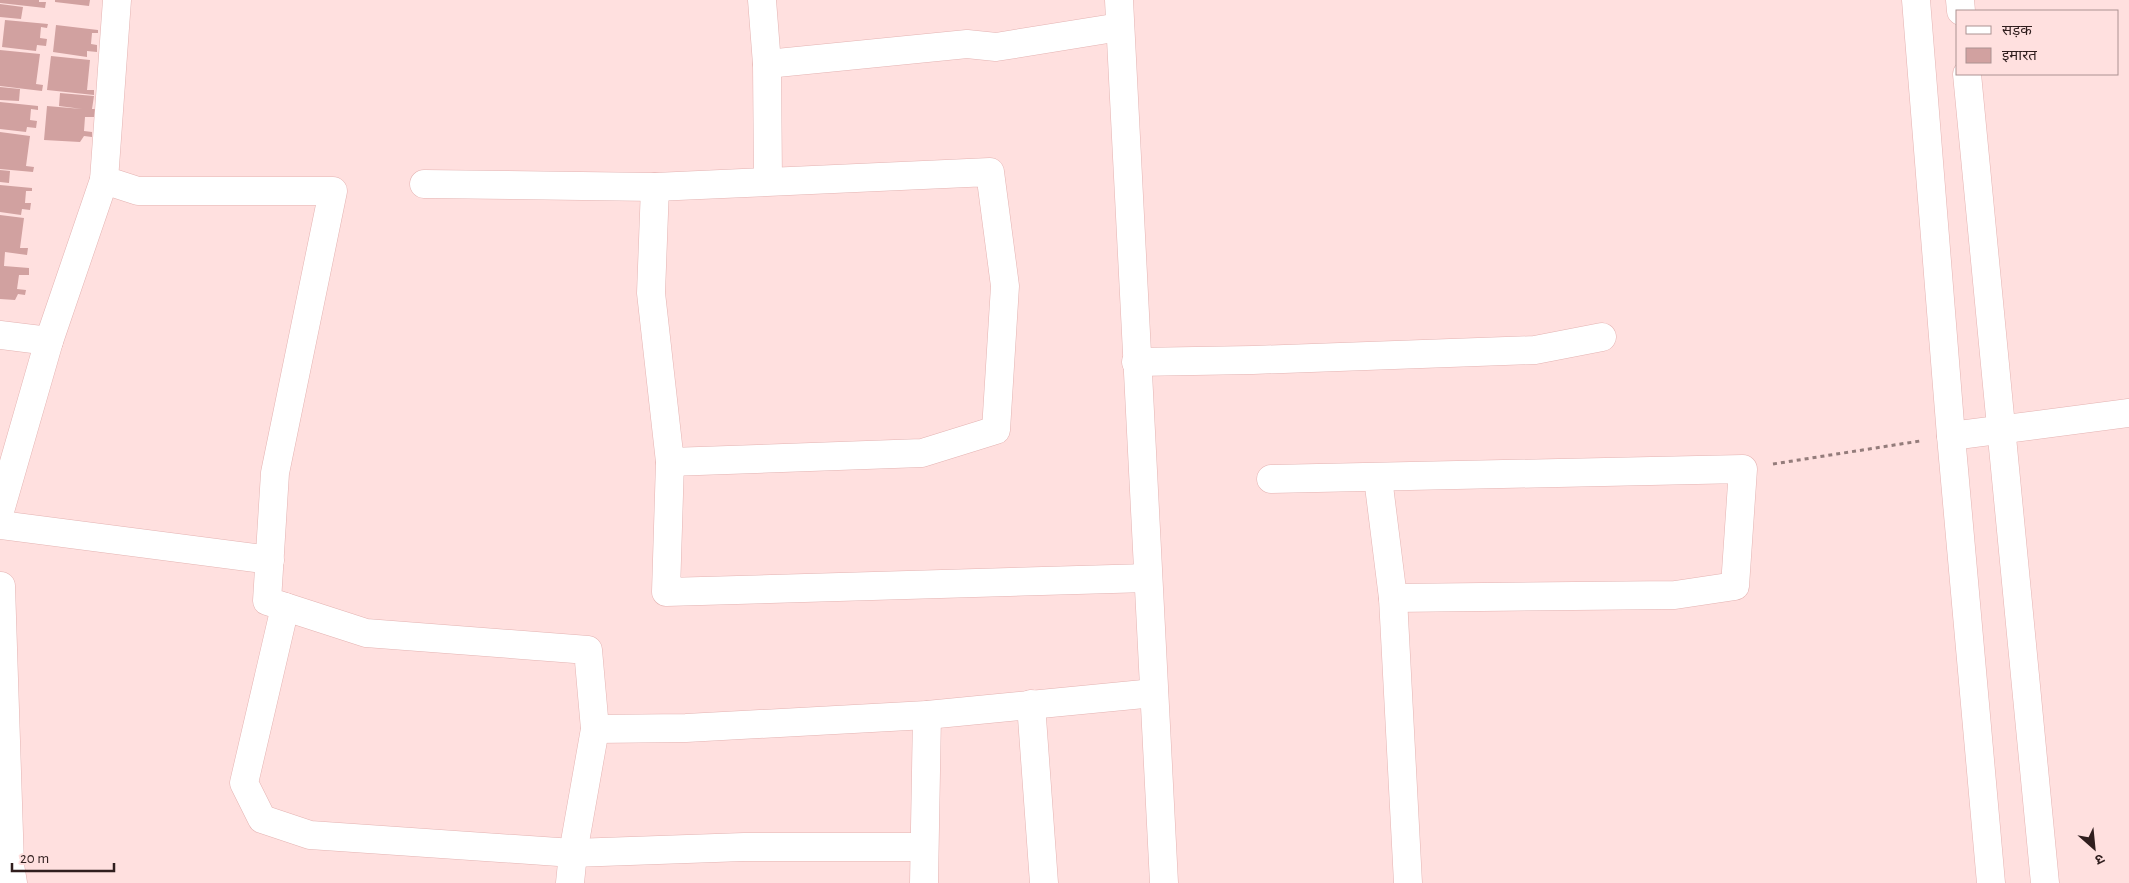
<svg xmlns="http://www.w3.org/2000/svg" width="2129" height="883" font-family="'Alegreya Sans','Noto Sans Devanagari',sans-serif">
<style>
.building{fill:#d1a1a0}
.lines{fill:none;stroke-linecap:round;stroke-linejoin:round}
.minor-casing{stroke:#e4b3b2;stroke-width:29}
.tertiary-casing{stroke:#e4b3b2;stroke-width:29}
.path{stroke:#947c7b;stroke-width:3;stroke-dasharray:4 4;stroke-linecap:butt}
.minor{stroke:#fff;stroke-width:28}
.tertiary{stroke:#fff;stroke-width:28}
</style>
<rect width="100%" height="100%" fill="#ffe0df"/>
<g class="building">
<path d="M 0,0 L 39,0 L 39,2 L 46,2 L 45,8 L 0,3 Z"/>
<path d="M 55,0 L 90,0 L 89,6 L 55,2 Z"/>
<path d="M 0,4 L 23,7 L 21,19 L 0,17 Z"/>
<path d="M 5,20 L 48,24 L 47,28 L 41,27 L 40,38 L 47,39 L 46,46 L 37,45 L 36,51 L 2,47 Z"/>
<path d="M 56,25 L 98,30 L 98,33 L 92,33 L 91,44 L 97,45 L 97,52 L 87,51 L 87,57 L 53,52 Z"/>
<path d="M 0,50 L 40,54 L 36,84 L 43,85 L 42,91 L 0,86 Z"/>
<path d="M 51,56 L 90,60 L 87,90 L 94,90 L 94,95 L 47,90 Z"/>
<path d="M 0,87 L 20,89 L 19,101 L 0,100 Z"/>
<path d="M 60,93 L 94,96 L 92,109 L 95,109 L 95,117 L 85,117 L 84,131 L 92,132 L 92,137 L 84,136 L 80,142 L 44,140 L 47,106 L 82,109 L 59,106 Z"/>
<path d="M 0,102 L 38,106 L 38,110 L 31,109 L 30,120 L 37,121 L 36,128 L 27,127 L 26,132 L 0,129 Z"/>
<path d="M 0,132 L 30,136 L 26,166 L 34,167 L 33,172 L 0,169 Z"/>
<path d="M 0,170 L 10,171 L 9,183 L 0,182 Z"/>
<path d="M 0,185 L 32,188 L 32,191 L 26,191 L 25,203 L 31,203 L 30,210 L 22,209 L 21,215 L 0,212 Z"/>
<path d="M 0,215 L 24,218 L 20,248 L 28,248 L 27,255 L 5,252 L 4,266 L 29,268 L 29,275 L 19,275 L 17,289 L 26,290 L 25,295 L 18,294 L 15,300 L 0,299 Z"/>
</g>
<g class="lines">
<g class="minor-casing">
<g id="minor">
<path d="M 117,0 L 104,180 L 138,191 L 333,191 L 275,473 L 267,601 L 366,633 L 588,650 L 595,729 L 573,853 L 570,883"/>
<path d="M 762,0 L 767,64 L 768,181"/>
<path d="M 1119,0 L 1164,883"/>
<path d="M 767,64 L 967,44 L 996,47 L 1120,27"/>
<path d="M 424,184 L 655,187 L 990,172 L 1005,286 L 996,430 L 922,453 L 670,462"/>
<path d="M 655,187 L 651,293 L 670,462 L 666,592 L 1148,578"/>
<path d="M 0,335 L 49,341"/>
<path d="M 1136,362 L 1253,360 L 1535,350 L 1602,337"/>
<path d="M 1951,436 L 2129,413"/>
<path d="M 1378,478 L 1393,598 L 1408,883"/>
<path d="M 1271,479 L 1743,469 L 1735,586 L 1675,595 L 1393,598"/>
<path d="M 0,511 L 49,341 L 104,180"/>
<path d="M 0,525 L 270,560"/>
<path d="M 1,586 L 10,865 L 13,883"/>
<path d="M 285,607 L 244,783 L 262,819 L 310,835 L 573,853 L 744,847 L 923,847"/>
<path d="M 1031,704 L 1044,883"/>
<path d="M 595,729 L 686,728 L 927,715 L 1154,693"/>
<path d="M 924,883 L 927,715"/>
</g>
</g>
<g class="tertiary-casing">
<g id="tertiary">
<path d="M 1916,0 L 1951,436 L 1991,883"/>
<path d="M 1960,0 L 1961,11"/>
<path d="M 1967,74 L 2045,883"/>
</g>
</g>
<path class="path" d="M 1773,464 L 1920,441"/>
<use href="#minor" class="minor"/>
<use href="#tertiary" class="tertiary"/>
</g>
<rect x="1956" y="10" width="162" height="65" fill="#ffe0df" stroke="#ac9292"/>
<rect x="1966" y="26" width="25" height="8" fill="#ffffff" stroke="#ac9292"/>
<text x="2002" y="35" font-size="15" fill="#301e1e">सड़क</text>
<rect x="1966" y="48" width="25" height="15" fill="#d1a1a0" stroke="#ac9292"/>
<text x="2002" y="60" font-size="15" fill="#301e1e">इमारत</text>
<g transform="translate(2094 848) rotate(153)" stroke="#ffe0df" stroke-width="4" paint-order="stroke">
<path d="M0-4L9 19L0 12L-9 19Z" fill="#301e1e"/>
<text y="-8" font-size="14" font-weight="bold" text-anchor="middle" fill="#301e1e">उ</text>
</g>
<path d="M12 863v8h102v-8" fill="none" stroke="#301e1e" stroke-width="2.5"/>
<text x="20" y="863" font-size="15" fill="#301e1e" stroke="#ffe0df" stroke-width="4" paint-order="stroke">20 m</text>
</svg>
